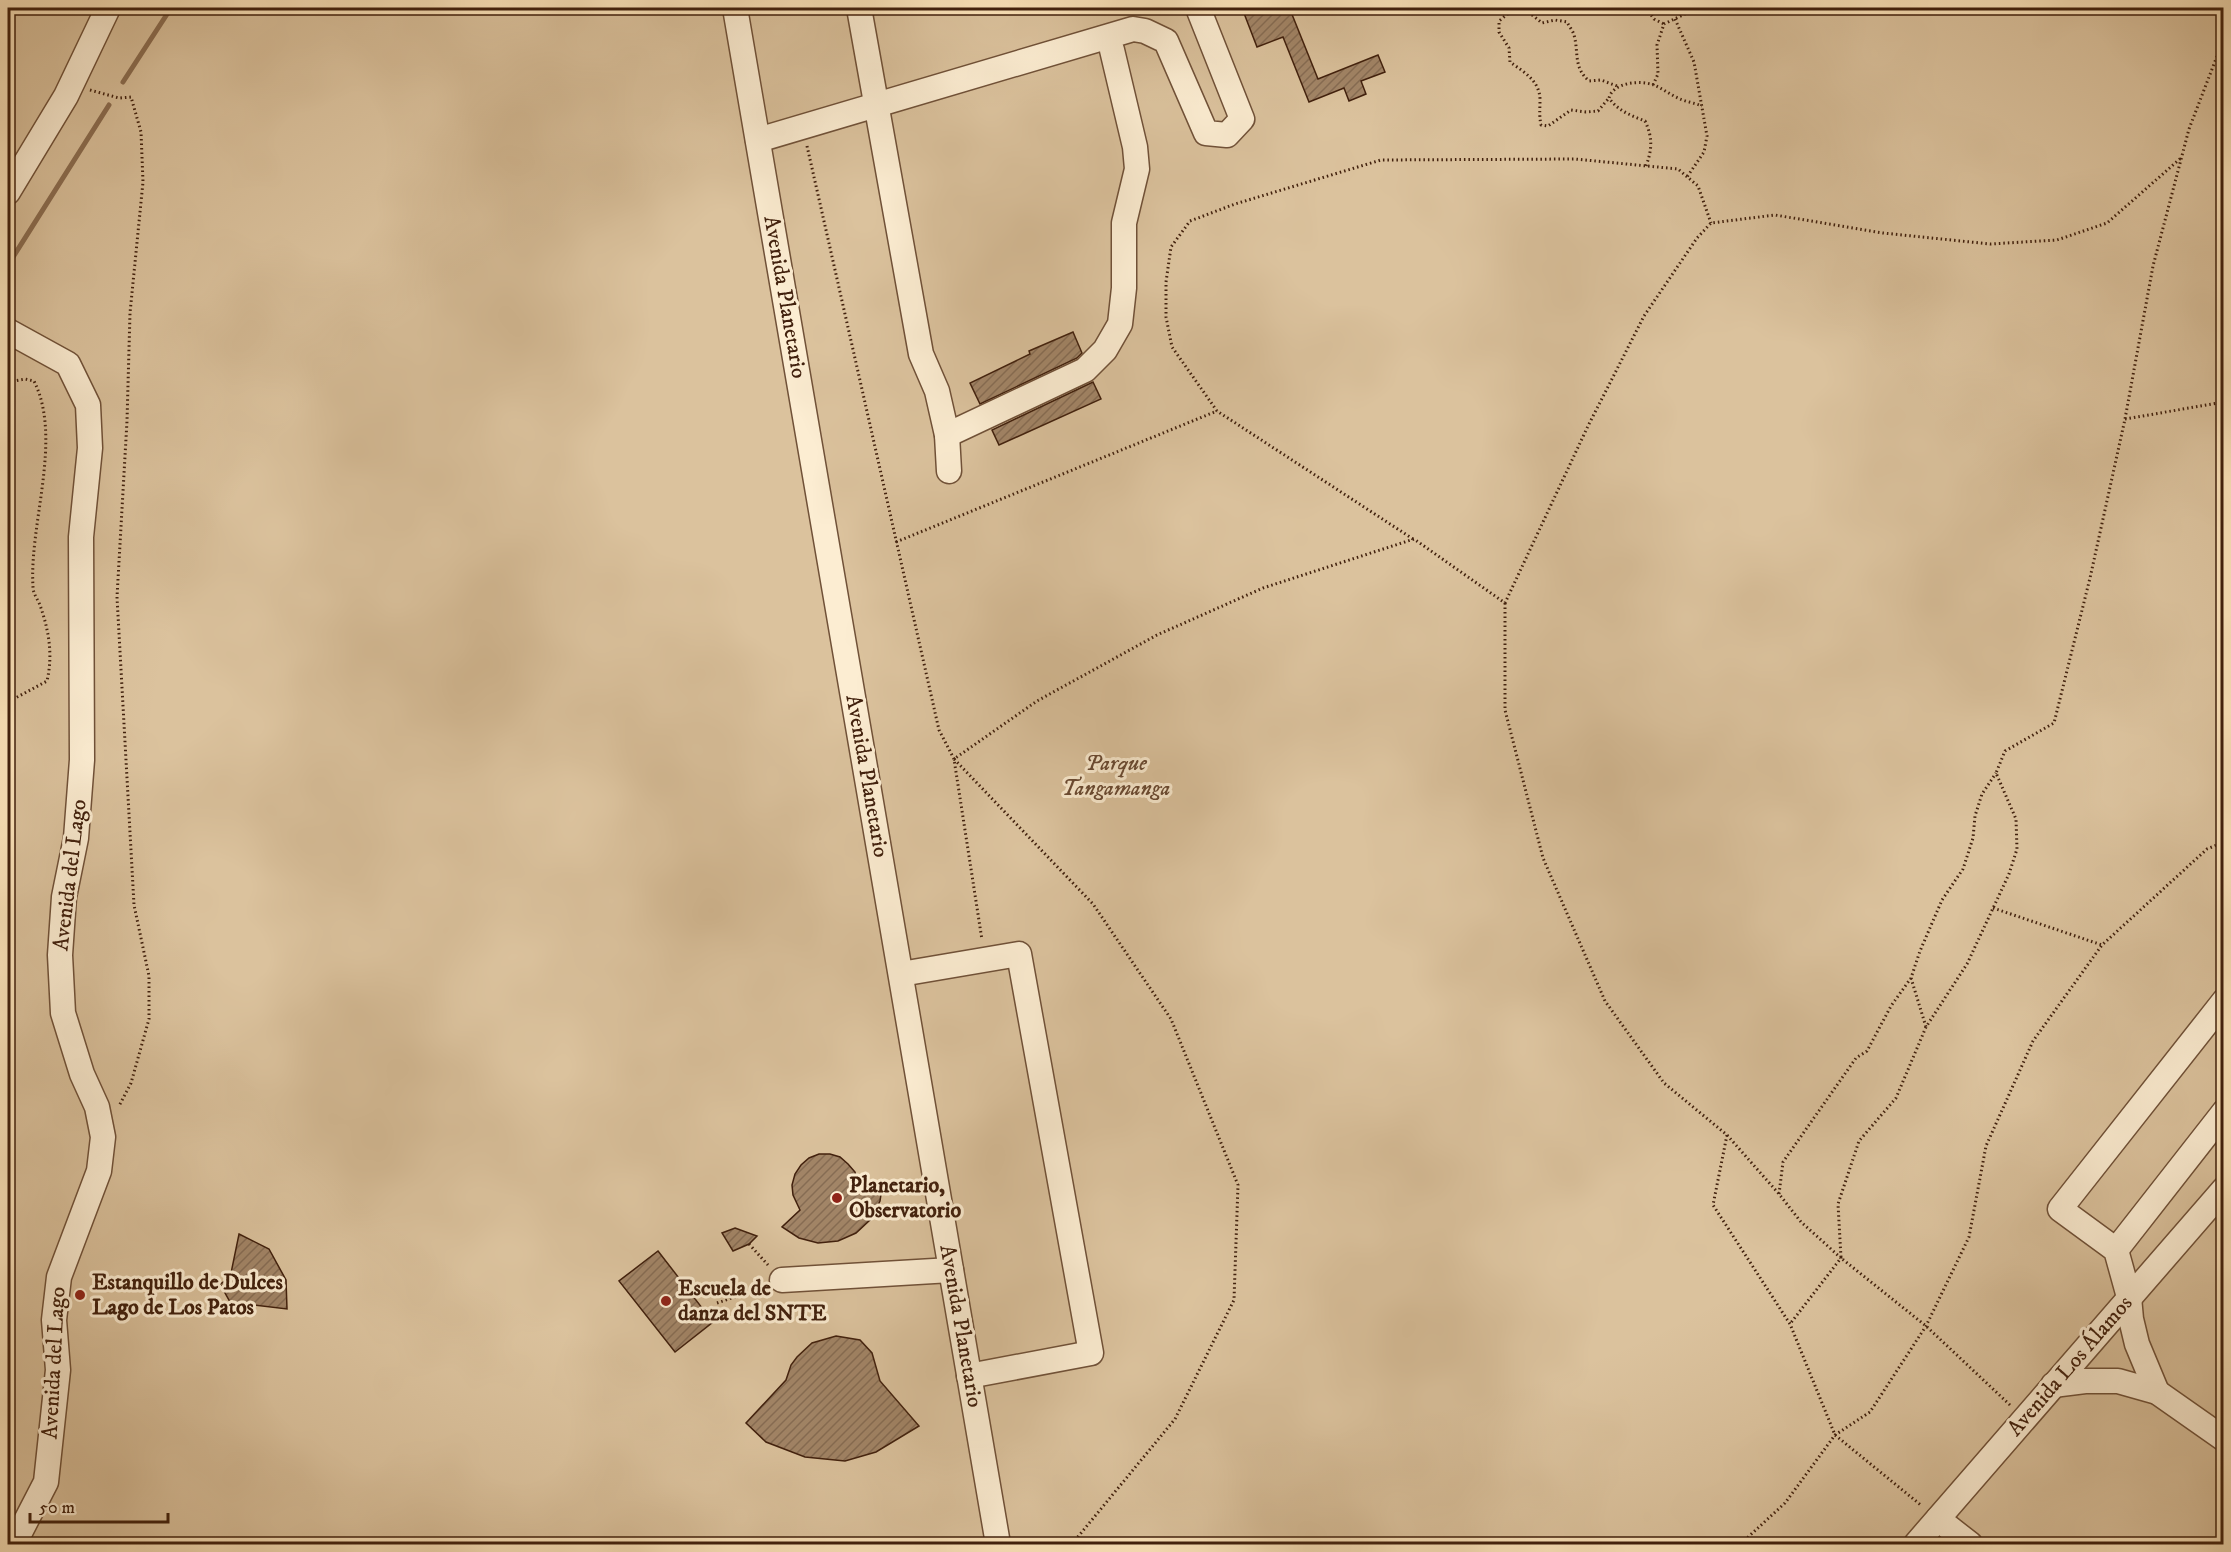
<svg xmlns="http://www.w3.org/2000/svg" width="2231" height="1552" font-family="'IM FELL DW Pica',serif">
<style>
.park{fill:#dbc29d;stroke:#8e7155;stroke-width:1.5}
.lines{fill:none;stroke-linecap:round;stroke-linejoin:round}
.stream{stroke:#8b6d51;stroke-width:5}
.building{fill:url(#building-hatch);stroke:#41200d;stroke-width:1.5}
.minor-casing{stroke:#705138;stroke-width:27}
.path{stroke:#41200d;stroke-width:3;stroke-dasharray:1.5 3;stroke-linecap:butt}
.minor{stroke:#fcedd2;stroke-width:24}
.poi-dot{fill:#8f2418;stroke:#fcedd2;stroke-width:2}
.labels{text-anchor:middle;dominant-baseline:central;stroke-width:6;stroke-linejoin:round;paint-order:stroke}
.street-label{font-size:22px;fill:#41200d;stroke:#fcedd2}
.park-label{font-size:22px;font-style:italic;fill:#684831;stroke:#fcedd2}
.poi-label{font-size:22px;font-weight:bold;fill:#41200d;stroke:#fcedd2;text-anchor:start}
</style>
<defs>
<pattern id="building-hatch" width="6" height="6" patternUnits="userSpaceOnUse" patternTransform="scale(1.5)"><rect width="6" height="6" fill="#a28567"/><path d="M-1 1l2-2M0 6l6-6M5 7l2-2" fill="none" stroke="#866c53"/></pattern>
</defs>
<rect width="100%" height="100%" fill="#fbe3ba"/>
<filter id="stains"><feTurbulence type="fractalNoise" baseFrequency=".00333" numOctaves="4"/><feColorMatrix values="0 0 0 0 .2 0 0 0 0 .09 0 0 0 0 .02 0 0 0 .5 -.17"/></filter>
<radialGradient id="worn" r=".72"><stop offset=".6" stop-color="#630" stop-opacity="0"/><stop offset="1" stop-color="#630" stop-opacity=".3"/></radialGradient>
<rect class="park" x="8" y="8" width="2215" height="1536"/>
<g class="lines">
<g class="stream">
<path d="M 123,82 L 171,8"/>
<path d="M 8,265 L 109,105"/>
</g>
</g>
<g class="building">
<path d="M 1242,8 L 1281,8 L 1284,14 L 1291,12 L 1318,79 L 1378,55 L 1385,72 L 1361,81 L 1366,94 L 1349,101 L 1344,88 L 1309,102 L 1283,37 L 1257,47 Z"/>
<path d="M 1073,332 L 1082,353 L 1077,358 L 980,404 L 970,383 L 1030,354 L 1029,351 Z"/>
<path d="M 1093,382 L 1101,399 L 999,445 L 992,430 Z"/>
<path d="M 819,1154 L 830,1154 L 840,1157 L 848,1164 L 855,1172 L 857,1181 L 883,1181 L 880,1201 L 871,1219 L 856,1233 L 838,1241 L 818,1243 L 799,1238 L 782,1227 L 800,1210 L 793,1195 L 792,1185 L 795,1174 L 801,1165 L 809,1158 Z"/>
<path d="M 735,1228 L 757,1236 L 749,1244 L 733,1251 L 722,1233 Z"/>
<path d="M 239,1234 L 269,1249 L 286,1280 L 287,1309 L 245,1304 L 234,1309 L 220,1284 L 230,1278 Z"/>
<path d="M 658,1251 L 713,1322 L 675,1352 L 619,1281 Z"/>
<path d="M 836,1336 L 860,1340 L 872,1353 L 880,1381 L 919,1426 L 876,1452 L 845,1461 L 805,1457 L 766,1442 L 746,1423 L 786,1380 L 791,1365 L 797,1357 L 812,1343 Z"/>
</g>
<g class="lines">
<g class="minor-casing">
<g id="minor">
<path d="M 735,8 L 998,1544"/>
<path d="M 863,8 L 859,8 L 921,354 L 937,391 L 947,435 L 949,471"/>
<path d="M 758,140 L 1133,29 L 1145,31 L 1166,41 L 1206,133 L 1227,135 L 1242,119 L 1198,8"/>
<path d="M 8,192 L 66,96 L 108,8"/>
<path d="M 8,331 L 68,364 L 88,405 L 90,448 L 81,537 L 82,760 L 76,838 L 64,897 L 60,955 L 63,1013 L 82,1074 L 97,1107 L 103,1137 L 99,1171 L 59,1277 L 54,1320 L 58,1370 L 46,1482 L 14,1544"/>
<path d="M 947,435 L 1085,370 L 1105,350 L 1120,324 L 1124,288 L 1124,223 L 1137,169 L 1135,147 L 1112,50"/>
<path d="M 901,974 L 1019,954 L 1091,1353 L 969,1376"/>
<path d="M 2116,1250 L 2224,1112"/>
<path d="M 782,1280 L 951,1270"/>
<path d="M 2053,1385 L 2085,1381 L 2118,1381 L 2157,1392 L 2224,1439"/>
<path d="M 2157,1392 L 2137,1344 L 2131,1319 L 2129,1297 L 2116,1250 L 2060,1209 L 2224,1001"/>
<path d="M 1938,1519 L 1970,1544"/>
<path d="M 1916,1544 L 2224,1189"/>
</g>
</g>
<g class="path">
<path d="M 1515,8 L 1499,21 L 1499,32 L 1509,48 L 1510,62 C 1524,72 1540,81 1540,100 C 1540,109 1539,115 1541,125 L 1548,126 L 1571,110 L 1586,112 L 1598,111 L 1609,98"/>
<path d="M 1646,8 L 1654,19 L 1664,24"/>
<path d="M 1740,8 L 1741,14"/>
<path d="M 1515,9 L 1531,14 L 1542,23 L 1555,20 L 1567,22 C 1569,26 1573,31 1574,35 C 1579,53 1573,67 1589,81 L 1601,80 L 1617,86"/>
<path d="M 1675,19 L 1694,62 L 1707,136 L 1704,152 L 1687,177"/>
<path d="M 1653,85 L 1658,74 L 1657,45 L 1664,24 L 1687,13 L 1693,8"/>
<path d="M 90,90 L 119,98 L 131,97 L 141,132 L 143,182 L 130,313 L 127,421 L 117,597 L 134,905 L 149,976 L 149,1019 L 131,1083 L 119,1106"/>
<path d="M 807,146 L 939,730 L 954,759 L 982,940"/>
<path d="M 1646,166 C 1652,150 1653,138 1645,121 C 1632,116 1618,111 1609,98 C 1613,82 1641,80 1654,85 C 1663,89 1671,95 1680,99 C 1687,102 1695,103 1702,106"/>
<path d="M 8,382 L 25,379 L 34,381 C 63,439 29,523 33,587 C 33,594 39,601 41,608 C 49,632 53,655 47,681 L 8,702"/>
<path d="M 2125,419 L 2224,402"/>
<path d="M 1413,539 L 1217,411 L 1172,347 L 1166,317 L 1166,282 L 1171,247 L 1190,221 L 1235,204 L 1381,160 L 1575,159 L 1678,169 L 1698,186 L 1711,223"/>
<path d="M 896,542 L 1217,411"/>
<path d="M 1505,603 L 1505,710 L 1543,858 L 1605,1001 L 1664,1083 L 1727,1135 L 1779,1194 L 1801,1222 L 1841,1258 L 1790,1324"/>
<path d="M 1993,908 L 2102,945"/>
<path d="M 1911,978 L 1926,1027"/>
<path d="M 1727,1135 L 1713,1205 L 1790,1324 L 1835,1435 L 1922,1506"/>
<path d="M 1779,1194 L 1783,1162 L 1856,1058 L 1867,1051 L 1891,1006 L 1911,978 L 1920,951 L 1942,900 L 1963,869 L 1973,838 L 1975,816 L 1982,794 L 1996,773"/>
<path d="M 749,1244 L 768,1265"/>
<path d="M 717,1303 L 764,1287"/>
<path d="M 2010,1405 L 1926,1326 L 1841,1258 L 1838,1204 L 1859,1141 L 1896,1098 L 1926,1027 L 1967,964 L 2009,874 L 2017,849 L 2016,819 L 1996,773 L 2005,751 L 2054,723 L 2090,578 L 2125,419 L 2153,266 L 2189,129 L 2224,38"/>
<path d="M 1072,1544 L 1175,1419 L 1234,1300 L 1238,1185 L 1171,1019 L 1093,904 L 954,759 L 1037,701 L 1157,635 L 1263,588 L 1414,539 L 1505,603 L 1588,426 L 1644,316 L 1697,238 L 1711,223 L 1775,215 L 1883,233 L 1990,244 L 2057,240 L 2107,223 L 2181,158"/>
<path d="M 1708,1544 L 1746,1539 L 1785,1503 L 1835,1435 L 1870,1412 L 1926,1326 L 1969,1237 L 1986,1146 L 2033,1041 L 2102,945 L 2207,849 L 2224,842"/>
</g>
<use href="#minor" class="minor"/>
</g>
<g class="poi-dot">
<circle cx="837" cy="1198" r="6"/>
<circle cx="80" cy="1295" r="6"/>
<circle cx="666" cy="1301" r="6"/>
</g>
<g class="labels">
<g class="street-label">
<text transform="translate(785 297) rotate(80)">Avenida Planetario</text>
<text transform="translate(867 776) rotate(80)">Avenida Planetario</text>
<text transform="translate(70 875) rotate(-83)">Avenida del Lago</text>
<text transform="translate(961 1326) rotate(80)">Avenida Planetario</text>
<text transform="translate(54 1363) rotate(-87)">Avenida del Lago</text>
<text transform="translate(2070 1366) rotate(-49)">Avenida Los Álamos</text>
</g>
<g class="park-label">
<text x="1116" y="763">Parque<tspan x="1116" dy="25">Tangamanga</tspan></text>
</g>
<g class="poi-label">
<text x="849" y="1185">Planetario,<tspan x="849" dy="25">Observatorio</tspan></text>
<text x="92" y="1282">Estanquillo de Dulces<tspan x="92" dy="25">Lago de Los Patos</tspan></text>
<text x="678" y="1288">Escuela de<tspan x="678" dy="25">danza del SNTE</tspan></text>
</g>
</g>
<rect width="2231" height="1552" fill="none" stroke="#fbe3ba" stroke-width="30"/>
<rect x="9" y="9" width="2213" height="1534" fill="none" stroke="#41200d" stroke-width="3"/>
<rect x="15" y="15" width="2201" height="1522" fill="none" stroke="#41200d" stroke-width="1.5"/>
<path d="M30 1513v9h138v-9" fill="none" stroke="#41200d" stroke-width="3"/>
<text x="39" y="1513" font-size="18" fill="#41200d" stroke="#fcedd2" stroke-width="4.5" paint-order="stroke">50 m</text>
<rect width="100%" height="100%" filter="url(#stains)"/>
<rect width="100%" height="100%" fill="url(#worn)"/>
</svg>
